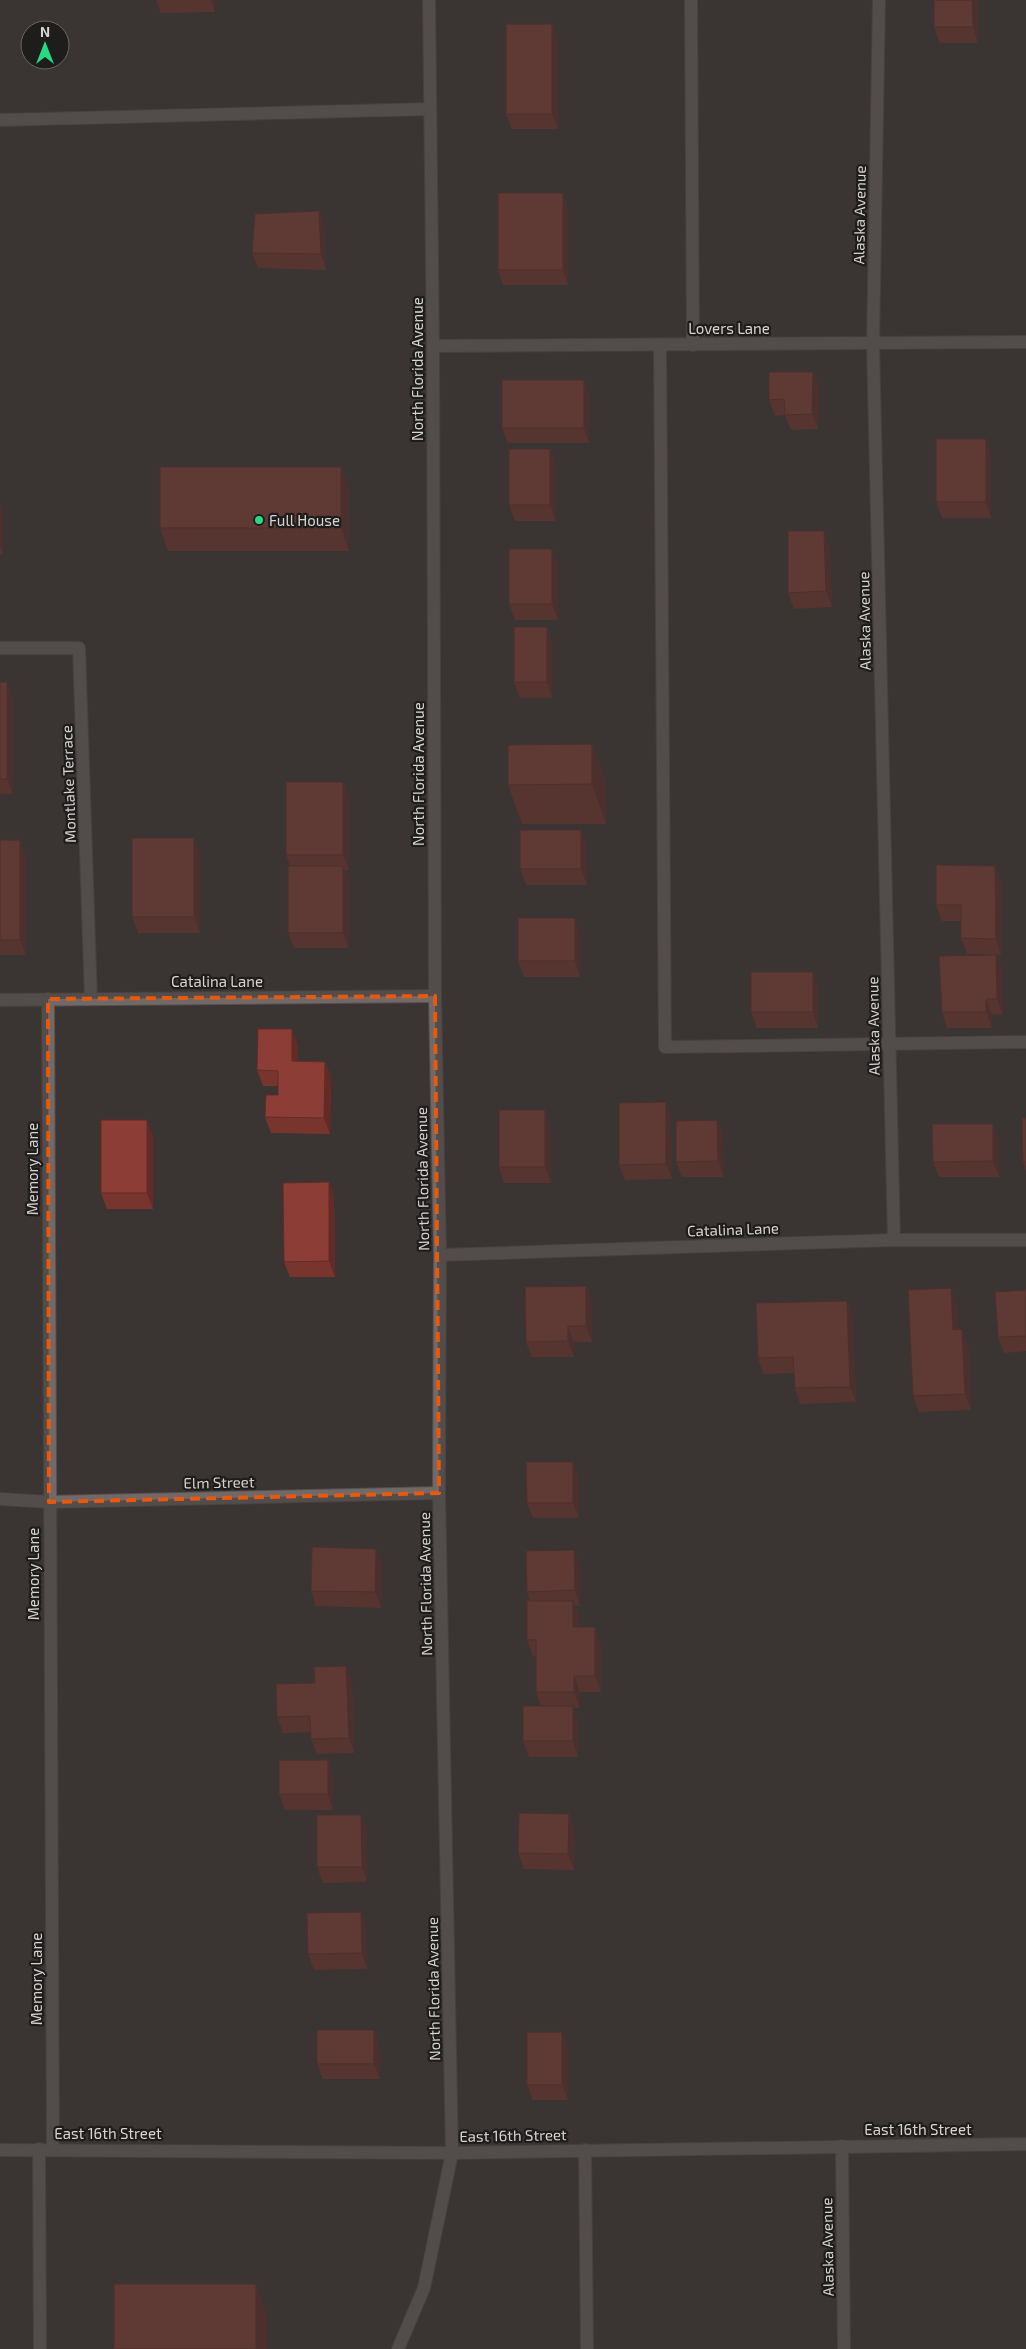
<svg xmlns="http://www.w3.org/2000/svg" width="1026" height="2349" font-family="'Exo 2',sans-serif">
<style>
.lines{fill:none;stroke-linecap:round;stroke-linejoin:round}
.service-casing{stroke:#55504f;stroke-width:14}
.minor-casing{stroke:#55504f;stroke-width:14}
.tertiary-casing{stroke:#55504f;stroke-width:14}
.secondary-casing{stroke:#55504f;stroke-width:14}
.service{stroke:#706968;stroke-width:12}
.minor{stroke:#706968;stroke-width:12}
.tertiary{stroke:#706968;stroke-width:12}
.secondary{stroke:#706968;stroke-width:12}
.wall{fill:#78352e}
.shaded-wall{fill:#622b26}
.building{fill:#8c3e36;stroke:#622b26}
.marked{fill:none;stroke:#e8590c;stroke-width:4;stroke-dasharray:10 6;stroke-linejoin:round}
.poi-dot{fill:#27d885;stroke:#1f1d1c;stroke-width:2}
.labels{text-anchor:middle;dominant-baseline:central;stroke-width:4.5;stroke-linejoin:round;paint-order:stroke}
.street-label{font-size:15px;fill:#d8d4d3;stroke:#1f1d1c}
.poi-label{font-size:15px;fill:#d8d4d3;stroke:#1f1d1c;text-anchor:start}
</style>
<rect width="100%" height="100%" fill="#3a3433"/>
<g class="lines">
<g class="service-casing">
<g id="service">
<path d="M 691,0 L 693,345"/>
<path d="M 0,120 L 430,109"/>
<path d="M 660,345 L 665,1047 L 1026,1042"/>
<path d="M 39,2149 L 40,2349"/>
<path d="M 585,2150 L 587,2349"/>
</g>
</g>
<g class="minor-casing">
<g id="minor">
<path d="M 879,0 L 873,344 L 894,1240"/>
<path d="M 433,346 L 1026,342"/>
<path d="M 0,648 L 79,648 L 91,999"/>
<path d="M 48,999 L 53,2149"/>
<path d="M 0,1000 L 435,996"/>
<path d="M 440,1255 L 894,1240 L 1026,1240"/>
<path d="M 0,1499 L 49,1502 L 439,1493"/>
<path d="M 842,2146 L 844,2349"/>
</g>
</g>
<g class="tertiary-casing">
<path id="tertiary" d="M 0,2150 L 452,2153 L 1026,2144"/>
</g>
<g class="secondary-casing">
<path id="secondary" d="M 398,2349 L 424,2288 L 452,2153 L 439,1493 L 440,1255 L 435,996 L 433,346 L 429,0"/>
</g>
<use href="#service" class="service"/>
<use href="#minor" class="minor"/>
<use href="#tertiary" class="tertiary"/>
<use href="#secondary" class="secondary"/>
</g>
<g class="wall">
<path d="M 156,0 L 215,0 L 215,12 L 161,13 Z"/>
<path d="M 978,0 L 978,43 L 940,43 L 934,27 Z"/>
<path d="M 558,40 L 558,129 L 512,129 L 506,114 Z"/>
<path d="M 563,193 L 568,209 L 568,285 L 503,285 L 498,270 Z"/>
<path d="M 324,227 L 326,270 L 258,268 L 252,253 Z"/>
<path d="M 813,372 L 819,387 L 818,429 L 791,430 L 785,415 L 775,416 L 769,400 Z"/>
<path d="M 584,380 L 589,395 L 589,443 L 508,443 L 502,428 Z"/>
<path d="M 550,449 L 556,464 L 556,521 L 515,521 L 509,505 Z"/>
<path d="M 991,455 L 991,518 L 942,518 L 936,502 Z"/>
<path d="M 341,467 L 349,489 L 349,551 L 168,551 L 160,528 Z"/>
<path d="M 0,503 L 3,513 L 3,554 L 0,554 Z"/>
<path d="M 830,547 L 832,607 L 794,609 L 788,593 Z"/>
<path d="M 552,549 L 558,564 L 558,620 L 515,620 L 509,604 Z"/>
<path d="M 547,627 L 552,642 L 552,698 L 520,698 L 514,682 Z"/>
<path d="M 0,682 L 13,698 L 13,794 L 0,794 Z"/>
<path d="M 592,744 L 606,783 L 606,824 L 522,824 L 508,785 Z"/>
<path d="M 349,797 L 349,870 L 345,870 L 349,881 L 349,948 L 294,948 L 288,933 L 290,866 L 286,855 Z"/>
<path d="M 0,840 L 26,855 L 26,955 L 0,955 Z"/>
<path d="M 587,845 L 587,885 L 526,885 L 520,869 Z"/>
<path d="M 200,853 L 200,933 L 138,933 L 132,917 Z"/>
<path d="M 995,866 L 1001,881 L 1001,955 L 967,954 L 961,938 L 961,921 L 942,921 L 936,905 Z"/>
<path d="M 580,934 L 580,977 L 524,977 L 518,961 Z"/>
<path d="M 996,955 L 1002,971 L 1003,1015 L 992,1014 L 992,1028 L 947,1028 L 942,1012 Z"/>
<path d="M 813,972 L 818,988 L 818,1028 L 757,1028 L 751,1012 Z"/>
<path d="M 298,1045 L 298,1061 L 325,1062 L 331,1077 L 330,1134 L 271,1133 L 265,1117 L 278,1095 L 278,1086 L 263,1086 L 257,1070 Z"/>
<path d="M 671,1117 L 672,1179 L 625,1180 L 619,1165 Z"/>
<path d="M 1026,1118 L 1026,1171 L 1023,1162 Z"/>
<path d="M 717,1120 L 723,1136 L 724,1177 L 682,1177 L 676,1162 Z"/>
<path d="M 993,1124 L 999,1140 L 999,1177 L 939,1177 L 933,1162 Z"/>
<path d="M 551,1126 L 551,1183 L 504,1183 L 499,1167 Z"/>
<path d="M 153,1136 L 153,1209 L 107,1209 L 101,1193 Z"/>
<path d="M 329,1182 L 334,1198 L 335,1277 L 290,1277 L 284,1262 Z"/>
<path d="M 586,1286 L 592,1302 L 592,1342 L 574,1342 L 574,1357 L 532,1357 L 526,1342 Z"/>
<path d="M 1026,1290 L 1026,1351 L 1004,1353 L 998,1337 Z"/>
<path d="M 957,1303 L 958,1330 L 968,1345 L 971,1410 L 919,1412 L 913,1396 Z"/>
<path d="M 853,1316 L 856,1402 L 800,1404 L 795,1388 L 794,1373 L 763,1374 L 758,1358 Z"/>
<path d="M 579,1477 L 579,1518 L 533,1518 L 527,1503 Z"/>
<path d="M 376,1549 L 382,1564 L 381,1608 L 316,1606 L 311,1591 Z"/>
<path d="M 580,1565 L 580,1606 L 575,1606 L 579,1617 L 579,1627 L 601,1643 L 601,1692 L 580,1692 L 580,1708 L 573,1708 L 578,1722 L 578,1757 L 529,1757 L 523,1741 L 541,1706 L 536,1692 L 536,1656 L 533,1656 L 527,1640 L 530,1601 L 527,1592 Z"/>
<path d="M 346,1666 L 352,1681 L 354,1753 L 317,1754 L 311,1739 L 311,1732 L 283,1733 L 277,1717 L 315,1683 Z"/>
<path d="M 333,1775 L 333,1810 L 285,1810 L 279,1794 Z"/>
<path d="M 361,1815 L 367,1830 L 367,1882 L 323,1883 L 317,1867 Z"/>
<path d="M 575,1829 L 574,1870 L 524,1869 L 518,1853 Z"/>
<path d="M 361,1912 L 366,1928 L 367,1969 L 314,1970 L 308,1954 Z"/>
<path d="M 380,2046 L 380,2079 L 323,2079 L 317,2064 Z"/>
<path d="M 568,2048 L 568,2100 L 533,2100 L 527,2085 Z"/>
</g>
<g class="shaded-wall">
<path d="M 211,0 L 215,0 L 215,12 Z"/>
<path d="M 972,0 L 978,0 L 978,43 L 973,27 Z"/>
<path d="M 552,24 L 558,40 L 558,129 L 552,114 Z"/>
<path d="M 563,193 L 568,209 L 568,285 L 563,270 Z"/>
<path d="M 319,211 L 324,227 L 326,270 L 321,254 Z"/>
<path d="M 813,372 L 819,387 L 818,429 L 812,414 Z"/>
<path d="M 584,380 L 589,395 L 589,443 L 584,428 Z"/>
<path d="M 986,439 L 991,455 L 991,518 L 986,502 Z"/>
<path d="M 550,449 L 556,464 L 556,521 L 550,505 Z"/>
<path d="M 341,467 L 349,489 L 349,551 L 341,528 Z"/>
<path d="M 0,503 L 3,513 L 3,554 L 0,545 Z"/>
<path d="M 824,531 L 830,547 L 832,607 L 826,591 Z"/>
<path d="M 552,549 L 558,564 L 558,620 L 552,604 Z"/>
<path d="M 547,627 L 552,642 L 552,698 L 547,682 Z"/>
<path d="M 7,682 L 13,698 L 13,794 L 7,779 Z"/>
<path d="M 592,744 L 606,783 L 606,824 L 592,784 Z"/>
<path d="M 343,782 L 349,797 L 349,870 L 343,855 Z"/>
<path d="M 581,830 L 587,845 L 587,885 L 581,869 Z"/>
<path d="M 194,838 L 200,853 L 200,933 L 194,917 Z"/>
<path d="M 20,840 L 26,855 L 26,955 L 20,940 Z"/>
<path d="M 343,866 L 349,881 L 349,948 L 343,933 Z"/>
<path d="M 995,866 L 1001,881 L 1001,955 L 996,939 Z"/>
<path d="M 575,918 L 580,934 L 580,977 L 575,961 Z"/>
<path d="M 996,955 L 1002,971 L 1003,1015 L 997,999 Z"/>
<path d="M 813,972 L 818,988 L 818,1028 L 813,1012 Z"/>
<path d="M 986,999 L 992,1014 L 992,1028 L 986,1012 Z"/>
<path d="M 292,1029 L 298,1045 L 298,1077 L 292,1061 Z"/>
<path d="M 325,1062 L 331,1077 L 330,1134 L 324,1118 Z"/>
<path d="M 666,1102 L 671,1117 L 672,1179 L 666,1164 Z"/>
<path d="M 545,1110 L 551,1126 L 551,1183 L 545,1167 Z"/>
<path d="M 147,1120 L 153,1136 L 153,1209 L 147,1193 Z"/>
<path d="M 717,1120 L 723,1136 L 724,1177 L 718,1161 Z"/>
<path d="M 993,1124 L 999,1140 L 999,1177 L 993,1161 Z"/>
<path d="M 329,1182 L 334,1198 L 335,1277 L 329,1261 Z"/>
<path d="M 586,1286 L 592,1302 L 592,1342 L 586,1326 Z"/>
<path d="M 951,1288 L 957,1303 L 959,1345 L 953,1330 Z"/>
<path d="M 847,1301 L 853,1316 L 856,1402 L 850,1387 Z"/>
<path d="M 568,1326 L 574,1342 L 574,1357 L 568,1341 Z"/>
<path d="M 962,1329 L 968,1345 L 971,1410 L 965,1394 Z"/>
<path d="M 573,1462 L 579,1477 L 579,1518 L 573,1503 Z"/>
<path d="M 376,1549 L 382,1564 L 381,1608 L 375,1592 Z"/>
<path d="M 574,1550 L 580,1565 L 580,1606 L 575,1590 Z"/>
<path d="M 573,1601 L 579,1617 L 579,1643 L 573,1627 Z"/>
<path d="M 595,1627 L 601,1643 L 601,1692 L 595,1676 Z"/>
<path d="M 346,1666 L 352,1681 L 354,1753 L 349,1738 Z"/>
<path d="M 574,1676 L 580,1692 L 580,1708 L 574,1692 Z"/>
<path d="M 573,1706 L 578,1722 L 578,1757 L 573,1741 Z"/>
<path d="M 328,1760 L 333,1775 L 333,1810 L 328,1794 Z"/>
<path d="M 569,1814 L 575,1829 L 574,1870 L 568,1854 Z"/>
<path d="M 361,1815 L 367,1830 L 367,1882 L 362,1867 Z"/>
<path d="M 361,1912 L 366,1928 L 367,1969 L 362,1953 Z"/>
<path d="M 374,2030 L 380,2046 L 380,2079 L 374,2064 Z"/>
<path d="M 562,2032 L 568,2048 L 568,2100 L 562,2085 Z"/>
<path d="M 256,2284 L 267,2313 L 267,2349 L 256,2349 Z"/>
</g>
<g class="building">
<path d="M 934,0 L 972,0 L 973,27 L 934,27 Z"/>
<rect x="506" y="24" width="46" height="90"/>
<rect x="498" y="193" width="65" height="77"/>
<path d="M 319,211 L 321,254 L 252,253 L 255,214 Z"/>
<path d="M 769,372 L 813,372 L 812,414 L 785,415 L 784,399 L 769,400 Z"/>
<rect x="502" y="380" width="82" height="48"/>
<rect x="936" y="439" width="50" height="63"/>
<rect x="509" y="449" width="41" height="56"/>
<rect x="160" y="467" width="181" height="61"/>
<path d="M 788,531 L 824,531 L 826,591 L 788,593 Z"/>
<rect x="509" y="549" width="43" height="55"/>
<rect x="514" y="627" width="33" height="55"/>
<rect x="0" y="682" width="7" height="97"/>
<path d="M 592,744 L 592,784 L 508,785 L 508,745 Z"/>
<rect x="286" y="782" width="57" height="73"/>
<rect x="520" y="830" width="61" height="39"/>
<rect x="132" y="838" width="62" height="79"/>
<rect x="0" y="840" width="20" height="100"/>
<path d="M 936,865 L 995,866 L 996,939 L 961,938 L 961,905 L 936,905 Z"/>
<rect x="288" y="866" width="55" height="67"/>
<rect x="518" y="918" width="57" height="43"/>
<path d="M 996,955 L 997,999 L 986,999 L 986,1012 L 942,1012 L 939,956 Z"/>
<rect x="751" y="972" width="62" height="40"/>
<path d="M 258,1029 L 292,1029 L 292,1061 L 325,1062 L 324,1118 L 265,1117 L 266,1095 L 278,1095 L 278,1071 L 257,1070 Z"/>
<path d="M 666,1102 L 666,1164 L 619,1165 L 619,1103 Z"/>
<rect x="499" y="1110" width="46" height="57"/>
<path d="M 1022,1118 L 1026,1118 L 1026,1162 L 1023,1162 Z"/>
<rect x="101" y="1120" width="46" height="73"/>
<path d="M 717,1120 L 718,1161 L 676,1162 L 676,1121 Z"/>
<path d="M 932,1124 L 993,1124 L 993,1161 L 933,1162 Z"/>
<path d="M 329,1182 L 329,1261 L 284,1262 L 283,1183 Z"/>
<path d="M 586,1286 L 586,1326 L 568,1326 L 568,1341 L 526,1342 L 525,1287 Z"/>
<path d="M 951,1288 L 953,1330 L 962,1329 L 965,1394 L 913,1396 L 908,1290 Z"/>
<path d="M 1026,1290 L 1026,1336 L 998,1337 L 995,1292 Z"/>
<path d="M 847,1301 L 850,1387 L 795,1388 L 793,1357 L 758,1358 L 756,1303 Z"/>
<path d="M 526,1462 L 573,1462 L 573,1503 L 527,1503 Z"/>
<path d="M 312,1547 L 376,1549 L 375,1592 L 311,1591 Z"/>
<path d="M 574,1550 L 575,1590 L 527,1592 L 526,1551 Z"/>
<path d="M 527,1601 L 573,1601 L 573,1627 L 595,1627 L 595,1676 L 574,1676 L 574,1692 L 536,1692 L 536,1640 L 527,1640 Z"/>
<path d="M 346,1666 L 349,1738 L 311,1739 L 310,1716 L 277,1717 L 276,1684 L 315,1683 L 314,1667 Z"/>
<rect x="523" y="1706" width="50" height="35"/>
<rect x="279" y="1760" width="49" height="34"/>
<path d="M 519,1813 L 569,1814 L 568,1854 L 518,1853 Z"/>
<path d="M 317,1815 L 361,1815 L 362,1867 L 317,1867 Z"/>
<path d="M 361,1912 L 362,1953 L 308,1954 L 307,1913 Z"/>
<rect x="317" y="2030" width="57" height="34"/>
<rect x="527" y="2032" width="35" height="53"/>
<rect x="114" y="2284" width="142" height="65"/>
</g>
<path d="M0 0H1026V2349H0ZM 435,996 L 439,1493 L 49,1502 L 48,999 Z" fill="#3a3433" fill-opacity=".55" fill-rule="evenodd"/>
<path class="marked" d="M 435,996 L 439,1493 L 49,1502 L 48,999 Z"/>
<circle class="poi-dot" cx="259" cy="520" r="5"/>
<g class="labels">
<g class="street-label">
<text transform="translate(859 215) rotate(-89)">Alaska Avenue</text>
<text x="729" y="328">Lovers Lane</text>
<text transform="translate(417 369) rotate(-90)">North Florida Avenue</text>
<text transform="translate(864 621) rotate(-91)">Alaska Avenue</text>
<text transform="translate(418 774) rotate(-90)">North Florida Avenue</text>
<text transform="translate(68 784) rotate(-92)">Montlake Terrace</text>
<text x="217" y="981">Catalina Lane</text>
<text transform="translate(873 1026) rotate(-91)">Alaska Avenue</text>
<text transform="translate(32 1169) rotate(-90)">Memory Lane</text>
<text transform="translate(422 1179) rotate(-91)">North Florida Avenue</text>
<text transform="translate(733 1229) rotate(-2)">Catalina Lane</text>
<text transform="translate(219 1482) rotate(-1)">Elm Street</text>
<text transform="translate(33 1574) rotate(-90)">Memory Lane</text>
<text transform="translate(425 1584) rotate(-91)">North Florida Avenue</text>
<text transform="translate(36 1979) rotate(-90)">Memory Lane</text>
<text transform="translate(433 1989) rotate(-91)">North Florida Avenue</text>
<text x="918" y="2129">East 16th Street</text>
<text x="108" y="2133">East 16th Street</text>
<text transform="translate(513 2135) rotate(-1)">East 16th Street</text>
<text transform="translate(827 2247) rotate(-91)">Alaska Avenue</text>
</g>
<g class="poi-label">
<text x="269" y="520">Full House</text>
</g>
</g>
<g transform="translate(45 45)"><circle r="24" fill="#1f1d1c" stroke="#696665"/>
<path d="M0-4L9 19L0 12L-9 19Z" fill="#27d885"/>
<text y="-8" font-size="14" font-weight="bold" text-anchor="middle" fill="#d8d4d3">N</text>
</g>
</svg>
